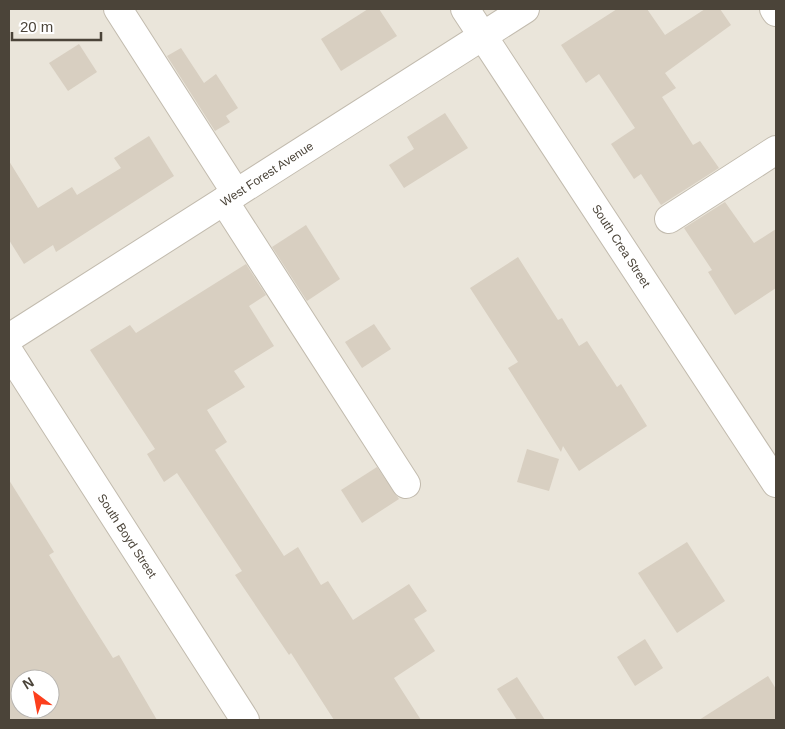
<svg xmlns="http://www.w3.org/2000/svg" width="785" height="729" font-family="Helvetica,sans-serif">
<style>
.residential{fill:#eae5da;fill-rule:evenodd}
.building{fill:#d8cfc1;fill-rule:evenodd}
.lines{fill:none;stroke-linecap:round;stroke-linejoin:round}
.minor-casing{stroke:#c2bbae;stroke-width:30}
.minor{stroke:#fff;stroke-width:28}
.labels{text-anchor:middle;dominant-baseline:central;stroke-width:4;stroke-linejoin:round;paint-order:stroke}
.street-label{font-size:12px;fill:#4b4439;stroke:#fff}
</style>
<rect width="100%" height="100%" fill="#f6f3ec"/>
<path class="residential" d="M 9,9 L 776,9 L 776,720 L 9,720 ZM 20,679 L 50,679 L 50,709 L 20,709 Z"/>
<g class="building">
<path d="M 368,9 L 379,9 L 397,36 L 341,71 L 321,39 Z"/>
<path d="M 617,9 L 647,9 L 665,35 L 705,9 L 720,9 L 731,25 L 665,73 L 676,88 L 662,97 L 693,145 L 700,141 L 719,168 L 661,205 L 641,174 L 634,179 L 611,144 L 635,128 L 599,74 L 586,83 L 561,45 Z"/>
<path d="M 79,44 L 97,72 L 68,91 L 49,63 Z"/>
<path d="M 181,48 L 204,83 L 216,74 L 238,108 L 226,116 L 230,122 L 215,131 L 167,56 Z"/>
<path d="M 445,113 L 468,148 L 404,188 L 389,165 L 414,149 L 407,137 Z"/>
<path d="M 149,136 L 174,176 L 56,252 L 53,245 L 24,264 L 9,240 L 9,161 L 38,208 L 72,187 L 77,195 L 121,168 L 114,158 Z"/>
<path d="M 725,202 L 754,243 L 776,229 L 776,288 L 735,315 L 708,272 L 712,270 L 684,228 Z"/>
<path d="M 306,225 L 340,279 L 307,301 L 272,247 Z"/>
<path d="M 518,257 L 558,320 L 562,318 L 579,346 L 587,341 L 617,387 L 621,384 L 647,426 L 579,471 L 563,446 L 561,452 L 508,368 L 518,362 L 470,288 Z"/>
<path d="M 246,264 L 266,295 L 249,306 L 274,346 L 234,371 L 245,387 L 207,410 L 227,442 L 215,450 L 284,556 L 298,547 L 321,585 L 328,581 L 353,620 L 409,584 L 427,611 L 414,619 L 435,651 L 394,678 L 421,720 L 334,720 L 291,653 L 289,655 L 235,575 L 242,571 L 177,473 L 164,482 L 147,454 L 155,449 L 90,350 L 130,325 L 136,333 Z"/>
<path d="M 374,324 L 391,349 L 362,368 L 345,342 Z"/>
<path d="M 527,449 L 559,459 L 549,491 L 517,482 Z"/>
<path d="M 377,467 L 399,499 L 362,523 L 341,490 Z"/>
<path d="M 9,480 L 54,552 L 49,555 L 77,601 L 113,658 L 119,655 L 157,720 L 9,720 ZM 20,679 L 50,679 L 50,709 L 20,709 Z"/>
<path d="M 687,542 L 725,601 L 677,633 L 638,573 Z"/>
<path d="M 645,639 L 663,668 L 635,686 L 617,657 Z"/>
<path d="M 768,676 L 776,689 L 776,720 L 699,720 Z"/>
<path d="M 517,677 L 545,720 L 517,720 L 497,689 Z"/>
</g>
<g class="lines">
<g class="minor-casing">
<g id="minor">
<path d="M 118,9 L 236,193"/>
<path d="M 465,9 L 776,483"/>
<path d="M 774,9 L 776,12"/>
<path d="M 224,201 L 406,484"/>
<path d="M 669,219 L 776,150"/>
<path d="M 9,338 L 525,9"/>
<path d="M 9,352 L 245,720"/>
</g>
</g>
<use href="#minor" class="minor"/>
</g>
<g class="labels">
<g class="street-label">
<text transform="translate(267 174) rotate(-33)">West Forest Avenue</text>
<text transform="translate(621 246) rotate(57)">South Crea Street</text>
<text transform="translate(127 536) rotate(57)">South Boyd Street</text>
</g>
</g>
<rect width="785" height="729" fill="none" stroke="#4b4439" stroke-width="20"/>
<g transform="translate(35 694) rotate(328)"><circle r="24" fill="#ffffff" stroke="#b7b4b0"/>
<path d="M0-4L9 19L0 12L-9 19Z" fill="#fc3f1d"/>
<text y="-8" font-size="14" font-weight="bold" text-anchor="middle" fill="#4b4439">N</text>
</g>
<path d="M12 32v8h89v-8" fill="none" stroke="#4b4439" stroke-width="2.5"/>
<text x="20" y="32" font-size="15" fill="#4b4439" stroke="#ffffff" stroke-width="4" paint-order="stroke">20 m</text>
</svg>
